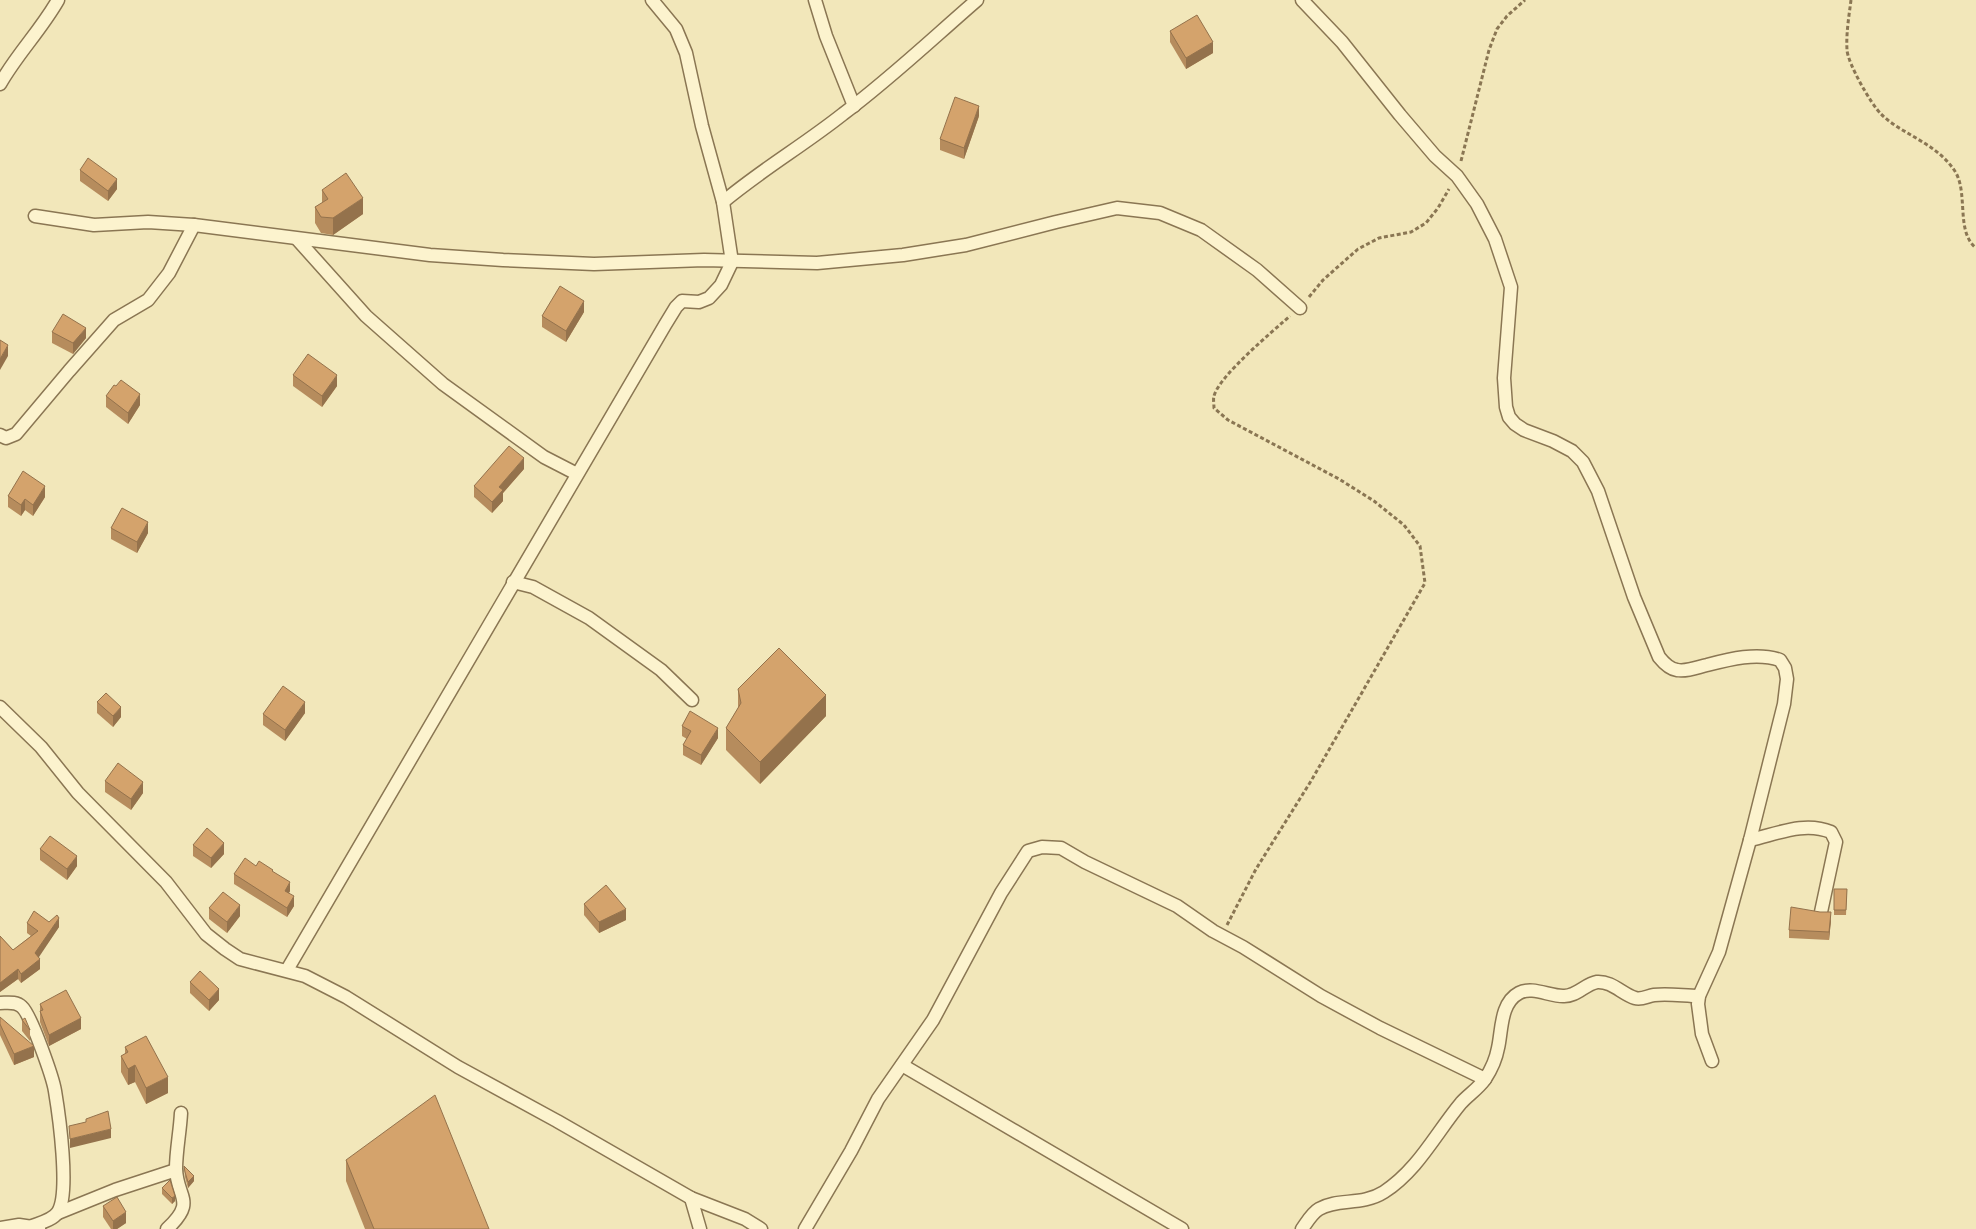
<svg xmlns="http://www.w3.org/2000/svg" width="1976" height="1229" font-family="'PT Serif',serif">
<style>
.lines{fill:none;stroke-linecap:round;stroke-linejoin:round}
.street-casing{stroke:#8a7653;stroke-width:15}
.path{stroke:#8a7653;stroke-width:3;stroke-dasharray:4 2.5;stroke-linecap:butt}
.street{stroke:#fcf3ce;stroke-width:12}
.wall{fill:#b68c5d}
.shaded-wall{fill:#94724c}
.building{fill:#d4a36c;stroke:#94724c}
</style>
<rect width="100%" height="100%" fill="#f2e7ba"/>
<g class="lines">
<g class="street-casing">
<g id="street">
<path d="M 815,0 L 826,36 L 854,106"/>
<path d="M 1302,0 L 1342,42 L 1400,115 L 1435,156 L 1457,176 L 1477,204 L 1495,239 L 1511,287 L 1504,378 L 1506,407 L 1509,417 L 1515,424 L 1524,430 L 1553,441 L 1572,451 L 1583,462 L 1598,491 L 1634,597 L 1659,657 C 1663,662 1669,669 1677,670 C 1687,672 1698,667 1707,665 C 1730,659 1757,652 1780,660 L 1785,668 L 1787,679 L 1784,704 L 1750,840 L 1719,952 L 1699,996 L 1698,1004 L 1702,1034 L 1712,1061"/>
<path d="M 0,84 C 17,54 41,30 58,0"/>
<path d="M 723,202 C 761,170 804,145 843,114 C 890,79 933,38 977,0"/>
<path d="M 35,216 L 94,225 L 148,222 L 194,225 L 430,255 L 503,260 L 594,264 L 704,260 L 817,263 L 903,255 L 966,245 L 1056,222 L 1117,208 L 1160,213 L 1201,230 L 1257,270 L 1300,308"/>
<path d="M 297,239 L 366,316 L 443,384 L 544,457 L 577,474"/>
<path d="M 0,435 L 6,438 L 16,434 L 69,371 L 114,320 L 148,300 L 169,273 L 194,225"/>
<path d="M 513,582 L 533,587 L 589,618 L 661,670 L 692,700"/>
<path d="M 0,707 L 41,747 L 78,793 L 166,882 L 206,934 L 225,949 L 240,959 L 305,976 L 346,997 L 458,1067 L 557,1121 L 691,1198 L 745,1219 L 761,1229"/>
<path d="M 1750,840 C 1777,834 1804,821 1831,832 L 1836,842 L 1821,912"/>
<path d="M 287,970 L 665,325 L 676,307 L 682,301 L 699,302 L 709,298 L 721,285 L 732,262 L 723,202 L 702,126 L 686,53 L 676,29 L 652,0"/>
<path d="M 0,1003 C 7,1003 16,1001 22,1007 C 31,1015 53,1078 55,1091 C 59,1115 70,1193 58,1212 C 53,1220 40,1223 32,1226"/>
<path d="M 902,1065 L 1182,1229"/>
<path d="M 691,1198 L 700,1229"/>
<path d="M 58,1213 L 115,1190 L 176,1170"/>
<path d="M 0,1228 L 19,1225 L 39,1228"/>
<path d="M 167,1229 C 197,1201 177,1198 176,1169 C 176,1151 180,1132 181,1113"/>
<path d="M 805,1229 L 851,1151 L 878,1099 L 933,1020 L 1001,893 L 1028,851 L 1042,847 L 1061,848 L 1085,862 L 1177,906 L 1213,931 L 1243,947 L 1321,996 L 1380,1028 L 1485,1079"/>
<path d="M 1302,1229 C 1307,1222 1312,1213 1319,1209 C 1338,1198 1362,1206 1384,1192 C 1418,1170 1436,1133 1461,1103 C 1468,1095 1478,1089 1485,1079 C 1491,1070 1496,1059 1498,1048 C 1502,1031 1500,1003 1519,993 C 1532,986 1549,996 1563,996 C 1576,997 1585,984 1597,982 C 1612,981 1622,994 1635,998 C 1642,1000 1647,996 1654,995 C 1668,993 1685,996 1699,996"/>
</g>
</g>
<g class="path">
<path d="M 1851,0 C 1849,16 1846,33 1847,50 C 1848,64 1871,104 1881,114 C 1888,121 1897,127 1906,132 C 1924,143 1944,153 1956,173 C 1968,195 1956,232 1976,248"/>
<path d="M 1461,161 L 1489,50 L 1497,29 L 1507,16 L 1525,0"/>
<path d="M 1309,297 L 1323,280 L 1358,249 L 1379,238 L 1411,232 L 1426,223 L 1438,208 L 1449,189"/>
<path d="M 1227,925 L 1256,869 L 1311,781 L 1425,583 L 1420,546 L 1404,525 L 1374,501 L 1339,479 L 1228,420 L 1214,408 C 1214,404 1213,399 1214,396 C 1219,376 1273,331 1290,316"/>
</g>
<use href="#street" class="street"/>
</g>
<g class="wall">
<path d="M 1170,31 L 1213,53 L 1186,69 L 1170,42 Z"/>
<path d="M 979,116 L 964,159 L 940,150 L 940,139 Z"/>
<path d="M 80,170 L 117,189 L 108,201 L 80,181 Z"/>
<path d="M 322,190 L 363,214 L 333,235 L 321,233 L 315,223 L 315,207 L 322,203 Z"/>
<path d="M 584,312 L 566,342 L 542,327 L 542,316 Z"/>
<path d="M 52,332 L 86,338 L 73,354 L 52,343 Z"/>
<path d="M 293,375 L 337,386 L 322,407 L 293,386 Z"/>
<path d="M 106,396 L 140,405 L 128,424 L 106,407 Z"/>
<path d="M 524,469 L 503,493 L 503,501 L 492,513 L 474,497 L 474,486 Z"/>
<path d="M 8,496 L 45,497 L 33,516 L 25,510 L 21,516 L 8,507 Z"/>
<path d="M 111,528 L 148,533 L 137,553 L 111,539 Z"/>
<path d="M 738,689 L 826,716 L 760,784 L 726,750 L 726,728 L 738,708 Z"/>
<path d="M 97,702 L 121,717 L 113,727 L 97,713 Z"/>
<path d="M 305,713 L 285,741 L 263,725 L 263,714 Z"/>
<path d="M 682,726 L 718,738 L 701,765 L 683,755 L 683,745 L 687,739 L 682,736 Z"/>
<path d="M 105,781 L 143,793 L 131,810 L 105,792 Z"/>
<path d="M 193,845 L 224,854 L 211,868 L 193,856 Z"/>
<path d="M 40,849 L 77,866 L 67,880 L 40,860 Z"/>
<path d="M 256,866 L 273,872 L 290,891 L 289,893 L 294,906 L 287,917 L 234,884 L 234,874 Z"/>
<path d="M 1834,889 L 1847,889 L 1846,915 L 1834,915 Z"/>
<path d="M 584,904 L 626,920 L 599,933 L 584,915 Z"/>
<path d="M 209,908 L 240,916 L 227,933 L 209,919 Z"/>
<path d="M 1831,920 L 1829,940 L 1789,938 L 1789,930 Z"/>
<path d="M 49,922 L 59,927 L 38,957 L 40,969 L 21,983 L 18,979 L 0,992 L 0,936 L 13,950 L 31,936 L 27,933 L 27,923 Z"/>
<path d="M 190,982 L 219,1000 L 209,1011 L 190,993 Z"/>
<path d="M 40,1004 L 81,1029 L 49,1046 L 40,1022 Z"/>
<path d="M 0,1017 L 34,1057 L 14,1065 L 0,1035 Z"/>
<path d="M 22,1020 L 30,1030 L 30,1041 L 22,1031 Z"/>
<path d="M 125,1047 L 168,1093 L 146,1104 L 135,1082 L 128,1085 L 121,1072 L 121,1056 L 125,1054 Z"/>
<path d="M 346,1160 L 489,1229 L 365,1229 L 346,1181 Z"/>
<path d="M 184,1166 L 194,1181 L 188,1188 L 185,1177 Z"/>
<path d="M 162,1188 L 175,1201 L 172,1204 L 162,1194 Z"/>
<path d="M 103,1206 L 126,1223 L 117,1229 L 111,1229 L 103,1217 Z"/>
</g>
<g class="shaded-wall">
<path d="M 1213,42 L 1213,53 L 1186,69 L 1186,58 Z"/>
<path d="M 979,106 L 979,116 L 964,159 L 964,148 Z"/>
<path d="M 117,179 L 117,189 L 108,201 L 108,191 Z"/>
<path d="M 363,198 L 363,214 L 333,235 L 333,218 Z"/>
<path d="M 584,301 L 584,312 L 566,342 L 566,331 Z"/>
<path d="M 86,328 L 86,338 L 73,354 L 73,343 Z"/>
<path d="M 8,345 L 8,356 L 0,370 L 0,359 Z"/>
<path d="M 337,375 L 337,386 L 322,407 L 322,396 Z"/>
<path d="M 140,394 L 140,405 L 128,424 L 128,413 Z"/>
<path d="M 524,458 L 524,469 L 503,493 L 503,501 L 492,513 L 492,502 L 499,487 Z"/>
<path d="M 45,486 L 45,497 L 33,516 L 33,505 Z"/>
<path d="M 25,499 L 25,510 L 21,516 L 21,505 Z"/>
<path d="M 148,522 L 148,533 L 137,553 L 137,542 Z"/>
<path d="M 826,695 L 826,716 L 760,784 L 760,762 Z"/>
<path d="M 305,702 L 305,713 L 285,741 L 285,730 Z"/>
<path d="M 121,707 L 121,717 L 113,727 L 113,716 Z"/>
<path d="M 718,728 L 718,738 L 701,765 L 701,755 Z"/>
<path d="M 143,782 L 143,793 L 131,810 L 131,799 Z"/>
<path d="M 224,843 L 224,854 L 211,868 L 211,858 Z"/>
<path d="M 77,856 L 77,866 L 67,880 L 67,869 Z"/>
<path d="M 290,882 L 290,891 L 285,900 L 285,891 Z"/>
<path d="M 294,896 L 294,906 L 287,917 L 287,908 Z"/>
<path d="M 240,905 L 240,916 L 227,933 L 227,922 Z"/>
<path d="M 626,909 L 626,920 L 599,933 L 599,922 Z"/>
<path d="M 1831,912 L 1831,920 L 1829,940 L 1829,932 Z"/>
<path d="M 59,918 L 59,927 L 35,963 L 35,953 Z"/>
<path d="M 40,959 L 40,969 L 21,983 L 21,974 Z"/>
<path d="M 18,969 L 18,979 L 0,992 L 0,983 Z"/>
<path d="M 219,989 L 219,1000 L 209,1011 L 209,1000 Z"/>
<path d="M 81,1018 L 81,1029 L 49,1046 L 49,1035 Z"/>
<path d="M 34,1046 L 34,1057 L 14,1065 L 14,1054 Z"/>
<path d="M 135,1065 L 135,1082 L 128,1085 L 128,1069 Z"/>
<path d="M 168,1077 L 168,1093 L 146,1104 L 146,1088 Z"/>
<path d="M 111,1129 L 111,1138 L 70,1148 L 70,1139 Z"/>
<path d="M 194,1176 L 194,1181 L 188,1188 L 188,1182 Z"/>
<path d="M 175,1196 L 175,1201 L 172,1204 L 172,1198 Z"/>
<path d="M 126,1212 L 126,1223 L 117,1229 L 113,1229 L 113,1221 Z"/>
</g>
<g class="building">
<path d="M 1197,15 L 1213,42 L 1186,58 L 1170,31 Z"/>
<path d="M 955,97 L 979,106 L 964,148 L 940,139 Z"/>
<path d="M 88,158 L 117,179 L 108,191 L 80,170 Z"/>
<path d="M 346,173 L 363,198 L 333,218 L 321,217 L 315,207 L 328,199 L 322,190 Z"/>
<path d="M 560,286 L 584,301 L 566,331 L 542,316 Z"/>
<path d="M 63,314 L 86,328 L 73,343 L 52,332 Z"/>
<path d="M 0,340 L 8,345 L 0,359 Z"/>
<path d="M 308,354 L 337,375 L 322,396 L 293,375 Z"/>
<path d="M 121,380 L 140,394 L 128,413 L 106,396 L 114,385 L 116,386 Z"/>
<path d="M 509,446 L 524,458 L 499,487 L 503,490 L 492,502 L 474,486 Z"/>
<path d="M 23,471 L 45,486 L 33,505 L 25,499 L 21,505 L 8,496 Z"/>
<path d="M 122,508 L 148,522 L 137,542 L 111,528 Z"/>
<path d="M 779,648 L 826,695 L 760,762 L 726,728 L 741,703 L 738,689 Z"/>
<path d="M 283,686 L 305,702 L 285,730 L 263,714 Z"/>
<path d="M 106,693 L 121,707 L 113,716 L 97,702 Z"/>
<path d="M 690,711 L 718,728 L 701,755 L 683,745 L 691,731 L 682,726 Z"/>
<path d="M 118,763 L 143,782 L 131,799 L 105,781 Z"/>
<path d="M 207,828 L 224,843 L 211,858 L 193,845 Z"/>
<path d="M 50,836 L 77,856 L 67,869 L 40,849 Z"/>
<path d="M 245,858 L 256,866 L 259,861 L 273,870 L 272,871 L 290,882 L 285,891 L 294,896 L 287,908 L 234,874 Z"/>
<path d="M 606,885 L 626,909 L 599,922 L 584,904 Z"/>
<path d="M 1834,889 L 1847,889 L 1846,910 L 1834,910 Z"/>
<path d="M 223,892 L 240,905 L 227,922 L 209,908 Z"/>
<path d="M 1791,907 L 1820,912 L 1831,912 L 1829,932 L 1789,930 Z"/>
<path d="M 34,911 L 49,922 L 57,915 L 59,918 L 35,953 L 40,959 L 21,974 L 18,969 L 0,983 L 0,936 L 13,950 L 38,931 L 27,923 Z"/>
<path d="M 200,971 L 219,989 L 209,1000 L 190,982 Z"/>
<path d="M 66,990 L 81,1018 L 49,1035 L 40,1011 L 43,1010 L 40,1004 Z"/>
<path d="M 0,1017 L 34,1046 L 14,1054 L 0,1024 Z"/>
<path d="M 25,1018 L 30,1030 L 22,1020 Z"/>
<path d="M 146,1036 L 168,1077 L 146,1088 L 135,1065 L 128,1069 L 121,1056 L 128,1052 L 125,1047 Z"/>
<path d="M 435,1095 L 489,1229 L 374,1229 L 346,1160 Z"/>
<path d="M 108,1111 L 111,1129 L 70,1139 L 69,1126 L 86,1122 L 86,1119 Z"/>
<path d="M 184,1166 L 194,1176 L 188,1182 L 185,1172 Z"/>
<path d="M 170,1180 L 175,1196 L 172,1198 L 162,1188 Z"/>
<path d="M 117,1197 L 126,1212 L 113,1221 L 103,1206 Z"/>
</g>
</svg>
